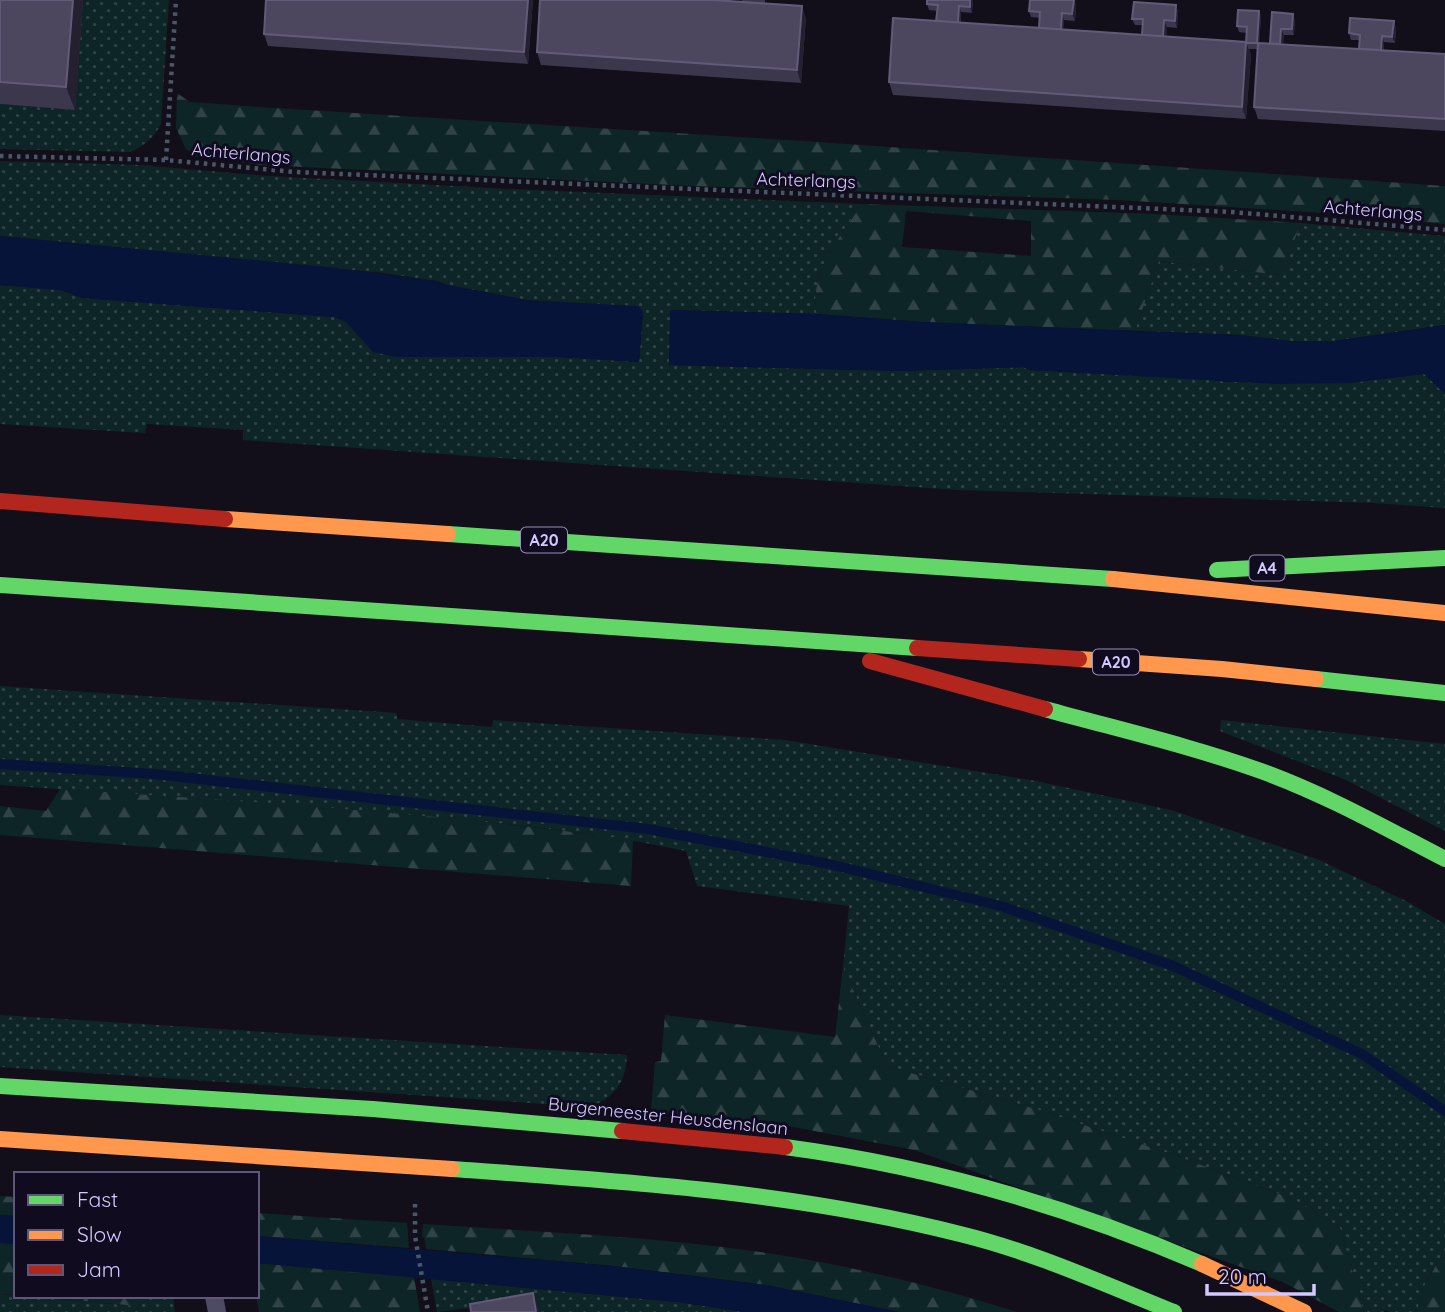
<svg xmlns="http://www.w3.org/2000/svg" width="1445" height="1312" font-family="Quicksand,sans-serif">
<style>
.green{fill:url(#green-dots)}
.forest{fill:url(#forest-firs);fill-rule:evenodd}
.water{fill:#07143a}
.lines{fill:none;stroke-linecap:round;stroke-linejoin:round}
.stream{stroke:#07143a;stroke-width:10}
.path{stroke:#495868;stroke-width:4.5;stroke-dasharray:3.5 5;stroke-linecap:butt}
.lane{stroke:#4d4a63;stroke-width:18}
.fast{stroke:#63d668;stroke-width:16}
.slow{stroke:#ff974d;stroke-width:16}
.jam{stroke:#b3261e;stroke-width:16}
.wall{fill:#3b374c}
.shaded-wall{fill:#242030}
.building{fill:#4c475f;stroke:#615b78;stroke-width:2}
.labels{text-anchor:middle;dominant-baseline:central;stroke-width:6;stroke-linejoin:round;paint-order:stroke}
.shield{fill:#100b1f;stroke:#988fbc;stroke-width:2}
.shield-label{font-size:16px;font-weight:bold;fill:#d3c8ff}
.street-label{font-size:18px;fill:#d3c8ff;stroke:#100b1f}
</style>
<defs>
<pattern id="green-dots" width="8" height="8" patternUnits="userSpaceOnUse" patternTransform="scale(1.75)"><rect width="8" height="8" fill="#0e2527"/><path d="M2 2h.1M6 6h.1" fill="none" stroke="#304347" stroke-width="1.8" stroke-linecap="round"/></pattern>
<pattern id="forest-firs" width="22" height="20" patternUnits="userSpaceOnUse" patternTransform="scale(1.75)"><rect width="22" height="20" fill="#0e2527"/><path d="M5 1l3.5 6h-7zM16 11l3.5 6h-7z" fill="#304347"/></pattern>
</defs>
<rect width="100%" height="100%" fill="#120f1a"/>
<g class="green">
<path d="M 83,0 L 169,0 L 161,124 C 154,138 144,145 131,152 L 0,149 L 0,104 L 75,110 Z"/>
<path d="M 0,161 L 141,165 L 269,176 L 512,189 L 862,204 C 841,236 808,273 817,314 L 673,310 L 669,365 L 900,371 L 1023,367 L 1030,370 L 1206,379 L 1225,382 L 1348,383 L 1425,374 L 1445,394 L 1445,508 L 1373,503 L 958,490 L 243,440 L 243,430 L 147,424 L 145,433 L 0,424 L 0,285 L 60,290 L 83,298 L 334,317 L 461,356 L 559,357 L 639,362 L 643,311 L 527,300 L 447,285 L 436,281 L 382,273 L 0,236 Z"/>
<path d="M 1301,223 L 1445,236 L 1445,325 L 1334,341 L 1291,341 L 1239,335 L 1135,331 L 1159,261 L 1281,275 Z"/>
<path d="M 0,686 L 397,713 L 397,719 L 492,727 L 493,720 L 785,740 L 1036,781 L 1171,810 L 1317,859 L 1408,902 L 1445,924 L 1445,1263 L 1437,1263 L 1422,1290 L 1417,1312 L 1389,1312 L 1386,1310 L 1383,1312 L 1364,1312 L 1340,1228 L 1293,1199 L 1174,1155 L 1036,1109 L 887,1066 L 843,967 L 849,906 L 697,886 L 686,851 C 587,830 487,822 386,813 C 258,802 129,794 0,785 Z"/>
<path d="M 1221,720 L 1445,744 L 1445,831 L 1346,780 L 1220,731 Z"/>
<path d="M 0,1015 L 627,1055 C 626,1082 615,1097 590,1107 L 0,1067 Z"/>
<path d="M 431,1279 L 678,1302 L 744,1312 L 471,1312 L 470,1308 L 437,1312 Z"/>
<path d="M 0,1294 L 137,1306 L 154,1296 L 173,1296 L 175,1312 L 0,1312 Z"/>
</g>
<g class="forest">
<path d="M 177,93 L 190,102 L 259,107 L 803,141 L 1445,186 L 1445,224 L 1325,213 L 1119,200 L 693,186 L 262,165 L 197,157 L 186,149 L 176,128 Z"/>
<path d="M 862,204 L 1155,214 L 1301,223 L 1281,275 L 1159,261 L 1135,331 L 923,322 L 817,314 C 808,273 841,236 862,204 ZM 906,211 L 1031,221 L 1031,256 L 902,247 Z"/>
<path d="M 60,789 C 251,802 443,813 633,840 L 631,886 L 0,835 L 0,806 L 46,811 Z"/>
<path d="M 843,967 L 887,1066 L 1036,1109 L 1174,1155 L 1293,1199 L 1340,1228 L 1364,1312 L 1339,1312 L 1283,1282 L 914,1150 L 783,1125 L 651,1111 L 655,1062 L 661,1061 L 665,1015 L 835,1037 Z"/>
<path d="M 0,1196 L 16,1197 L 16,1216 L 0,1215 Z"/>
<path d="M 257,1213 L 407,1223 L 409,1248 L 257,1236 Z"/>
<path d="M 423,1224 C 539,1232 658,1236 774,1254 C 857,1267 937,1287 1017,1312 L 899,1312 L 766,1285 L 614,1266 L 426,1249 L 424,1237 L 422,1237 Z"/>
<path d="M 0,1243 L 16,1244 L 16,1295 L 0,1294 Z"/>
<path d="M 1438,1262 L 1445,1263 L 1445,1312 L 1417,1312 L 1422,1290 Z"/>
<path d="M 257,1263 L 414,1277 L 420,1312 L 259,1312 L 256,1296 Z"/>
<path d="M 30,1296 L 154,1296 L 137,1306 Z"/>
</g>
<g class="water">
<path d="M 0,236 L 337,268 L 436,281 L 447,285 L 527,300 L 638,306 L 643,311 L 639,362 L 559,357 L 396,357 L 373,352 L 346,322 L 334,317 L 83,298 L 60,290 L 0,285 Z"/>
<path d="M 673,310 L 817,314 L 923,322 L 1239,335 L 1291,341 L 1333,341 L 1445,325 L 1445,394 L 1424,374 L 1348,383 L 1276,384 L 1029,370 L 1023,367 L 900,371 L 669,365 L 670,311 Z"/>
<path d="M 0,1215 L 16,1216 L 16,1244 L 0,1243 Z"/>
<path d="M 257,1236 L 614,1266 L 766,1285 L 899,1312 L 744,1312 L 678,1302 L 257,1263 Z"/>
</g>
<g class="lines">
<path class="stream" d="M 0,764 L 154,774 L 648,829 L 829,864 L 1001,906 L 1173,966 L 1362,1054 L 1445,1111"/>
<g class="path">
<path d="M 0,156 L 166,160 L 295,172 L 1232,212 L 1445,230"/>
<path d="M 166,160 L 176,0"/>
<path d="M 415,1204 L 415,1236 L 428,1312"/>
</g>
<path class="lane" d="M 214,1296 L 217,1312"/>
<g class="fast">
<path d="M 448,534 L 1113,579"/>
<path d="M 1217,570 L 1445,558"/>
<path d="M 0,585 L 917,648"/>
<path d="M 1316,679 L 1445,693"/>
<path d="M 1045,709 C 1117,729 1191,746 1261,771 C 1325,794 1385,828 1445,859"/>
<path d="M 0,1086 L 373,1109 L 622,1131"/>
<path d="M 785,1147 C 929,1166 1068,1206 1202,1264"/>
<path d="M 452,1169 C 622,1181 795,1192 960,1234 C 1034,1252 1104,1284 1174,1312"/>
</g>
<g class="slow">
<path d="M 225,519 L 448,534"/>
<path d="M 1113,579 L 1445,613"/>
<path d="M 1079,659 L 1222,669 L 1316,679"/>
<path d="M 0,1139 L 452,1169"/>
<path d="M 1202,1264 L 1304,1312"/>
</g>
<g class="jam">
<path d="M 0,501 L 225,519"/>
<path d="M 917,648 L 1079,659"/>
<path d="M 870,661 L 1045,709"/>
<path d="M 622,1131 L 785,1147"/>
</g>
</g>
<g class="wall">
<path d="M 0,0 L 83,0 L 75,110 L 0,104 Z"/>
<path d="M 266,0 L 533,0 L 528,64 L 268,46 L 264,34 Z"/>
<path d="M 742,0 L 765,0 L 765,4 L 806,18 L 801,83 L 541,65 L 537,52 L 742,2 Z"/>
<path d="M 927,0 L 973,0 L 972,13 L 961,12 L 961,23 L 1039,28 L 1040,18 L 1031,17 L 1029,11 L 1030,0 L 1074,0 L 1076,5 L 1075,21 L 1064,20 L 1063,30 L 1142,35 L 1143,25 L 1135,25 L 1132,19 L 1176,5 L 1178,12 L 1177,28 L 1167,27 L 1166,37 L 1246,42 L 1247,33 L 1239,32 L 1237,26 L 1259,11 L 1261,17 L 1259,43 L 1270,43 L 1272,12 L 1295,20 L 1294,35 L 1284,35 L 1283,44 L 1359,49 L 1360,40 L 1351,40 L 1349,33 L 1396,27 L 1395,43 L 1384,42 L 1384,50 L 1445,54 L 1445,131 L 1258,119 L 1254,107 L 1258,49 L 1249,49 L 1251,55 L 1246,119 L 893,95 L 889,82 L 936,21 L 937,11 L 929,10 L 927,4 Z"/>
</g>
<g class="shaded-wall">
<path d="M 73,0 L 83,0 L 75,110 L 66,87 Z"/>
<path d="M 528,0 L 533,0 L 528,64 L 524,52 Z"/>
<path d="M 970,0 L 973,0 L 972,13 L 970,7 Z"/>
<path d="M 1074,0 L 1076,5 L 1075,21 L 1072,14 Z"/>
<path d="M 1176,5 L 1178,12 L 1177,28 L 1175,21 Z"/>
<path d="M 802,6 L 806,18 L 801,83 L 797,70 Z"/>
<path d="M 959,6 L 961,12 L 960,29 L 958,23 Z"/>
<path d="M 1259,11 L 1261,17 L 1259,49 L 1257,43 Z"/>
<path d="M 1062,13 L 1064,20 L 1063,36 L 1061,30 Z"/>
<path d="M 1293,14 L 1295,20 L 1294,35 L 1292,29 Z"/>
<path d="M 1164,20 L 1167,27 L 1166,43 L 1163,37 Z"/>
<path d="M 1394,21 L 1396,27 L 1395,43 L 1392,37 Z"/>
<path d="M 1281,29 L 1284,35 L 1283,51 L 1280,45 Z"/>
<path d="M 1382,36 L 1384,42 L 1383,58 L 1381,52 Z"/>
<path d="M 1246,42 L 1251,55 L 1246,119 L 1242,107 Z"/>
<path d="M 533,1293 L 540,1312 L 536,1312 Z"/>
</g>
<g class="building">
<path d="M 0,0 L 73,0 L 66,87 L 0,82 Z"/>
<path d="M 266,0 L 528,0 L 524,52 L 264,34 Z"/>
<path d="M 540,0 L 714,0 L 802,6 L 797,70 L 537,52 Z"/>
<path d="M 927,0 L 970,0 L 970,7 L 959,6 L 958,23 L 936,21 L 938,5 L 927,4 Z"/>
<path d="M 1030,0 L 1074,0 L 1072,14 L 1062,13 L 1061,30 L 1039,28 L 1040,12 L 1029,11 Z"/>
<path d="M 1134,2 L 1176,5 L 1175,21 L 1164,20 L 1163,37 L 1142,35 L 1143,19 L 1132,19 Z"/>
<path d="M 1238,10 L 1259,11 L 1257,43 L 1246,43 L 1247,27 L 1237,26 Z"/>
<path d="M 1272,12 L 1293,14 L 1292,29 L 1281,29 L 1280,44 L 1270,43 Z"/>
<path d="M 893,18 L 1246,42 L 1242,107 L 889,82 Z"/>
<path d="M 1350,18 L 1394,21 L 1392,37 L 1382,36 L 1381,50 L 1359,49 L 1360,35 L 1349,33 Z"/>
<path d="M 1258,43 L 1445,54 L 1445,119 L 1254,107 Z"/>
<path d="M 533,1293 L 536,1312 L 471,1312 L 470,1304 Z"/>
</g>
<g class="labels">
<g class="shield">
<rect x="521" y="527.5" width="46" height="25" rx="5"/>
<rect x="1249.5" y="555.5" width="35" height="25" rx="5"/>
<rect x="1093" y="649.5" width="46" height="25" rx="5"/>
</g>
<g class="shield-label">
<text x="544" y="540">A20</text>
<text x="1267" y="568">A4</text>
<text x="1116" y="662">A20</text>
</g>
<g class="street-label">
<text transform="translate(241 153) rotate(5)">Achterlangs</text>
<text transform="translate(806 180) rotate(2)">Achterlangs</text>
<text transform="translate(1373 210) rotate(5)">Achterlangs</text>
<text transform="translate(668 1116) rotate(6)">Burgemeester Heusdenslaan</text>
</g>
</g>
<rect x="14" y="1172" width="245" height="126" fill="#100b1f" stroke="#5e5779" stroke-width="2"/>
<rect x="28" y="1195" width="35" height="10" fill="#63d668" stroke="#5e5779" stroke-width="2"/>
<text x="77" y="1207" font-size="21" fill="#d3c8ff">Fast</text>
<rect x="28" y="1230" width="35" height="10" fill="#ff974d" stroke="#5e5779" stroke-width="2"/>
<text x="77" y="1242" font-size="21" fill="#d3c8ff">Slow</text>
<rect x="28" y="1265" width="35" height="10" fill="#b3261e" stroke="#5e5779" stroke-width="2"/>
<text x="77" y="1277" font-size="21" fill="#d3c8ff">Jam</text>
<path d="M1207 1284v10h107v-10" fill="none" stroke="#d3c8ff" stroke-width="3.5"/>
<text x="1218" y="1284" font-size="21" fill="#d3c8ff" stroke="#100b1f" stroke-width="5" paint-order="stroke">20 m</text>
</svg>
